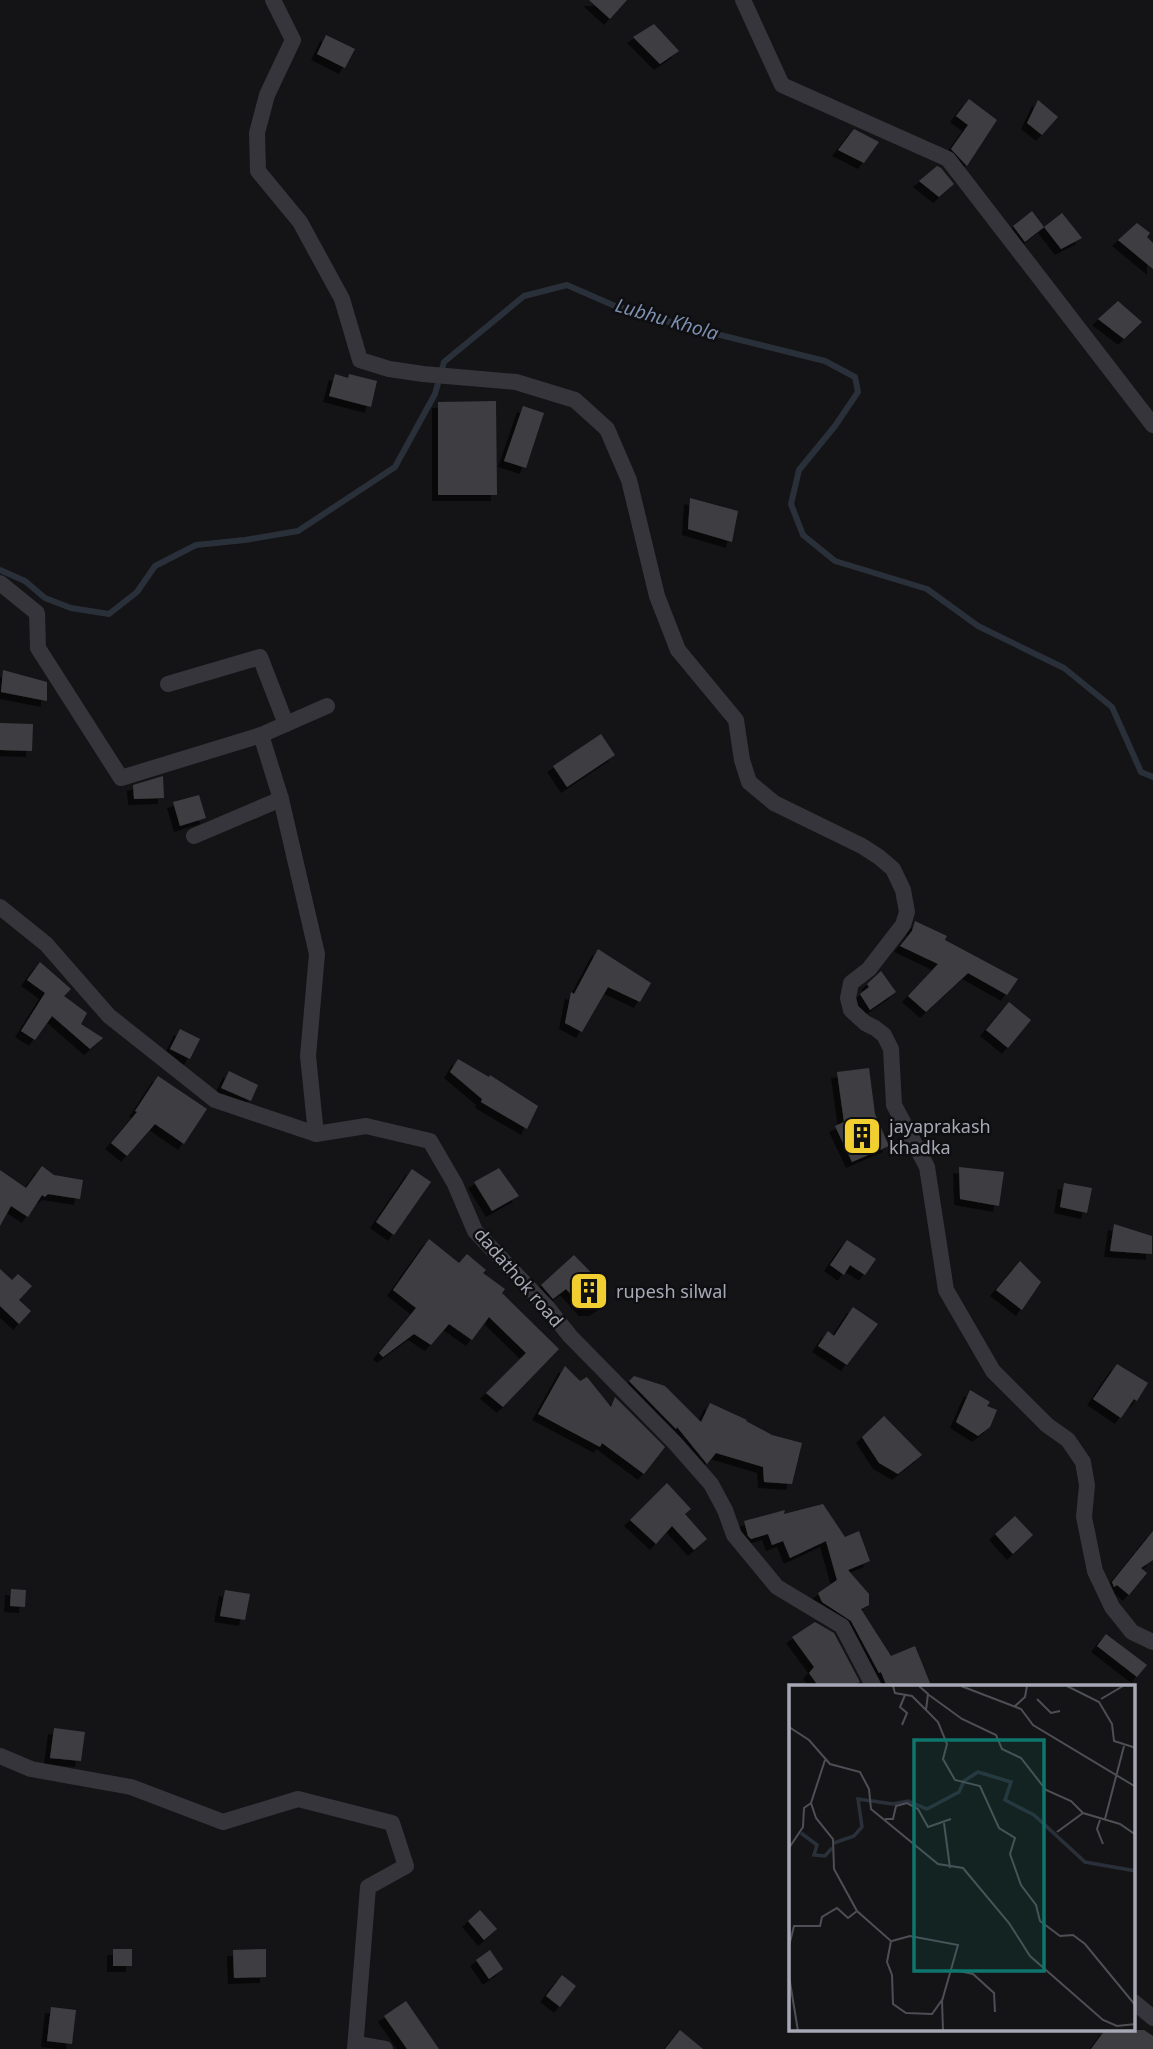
<svg xmlns="http://www.w3.org/2000/svg" width="1153" height="2049" font-family="'Noto Sans',sans-serif">
<style>
.lines{fill:none;stroke-linecap:round;stroke-linejoin:round}
.stream{stroke:#2a3039;stroke-width:6}
.building{fill:#3e3e43;filter:url(#shadow)}
.minor{stroke:#35353b;stroke-width:16}
.labels{text-anchor:middle;dominant-baseline:central;stroke-width:5;stroke-linejoin:round;paint-order:stroke}
.poi-label{font-size:18px;fill:#a6a8b6;stroke:#0f0f11;text-anchor:start}
.street-label{font-size:18px;fill:#a6a8b6;stroke:#0f0f11}
.water-label{font-size:19px;font-style:italic;fill:#7c90b1;stroke:#0f0f11}
.inset-river{fill:none;stroke:#2a3039;stroke-width:3.5}
.inset-road{fill:none;stroke:#4e4f56;stroke-width:2}
.view{fill:#0f766e;fill-opacity:0.15;stroke:#0f766e;stroke-width:3.5}
.inset-edge{fill:none;stroke:#a6a8b6;stroke-width:3.5}
</style>
<defs>
<filter id="shadow"><feDropShadow dx="-6" dy="6" stdDeviation="0" flood-color="#0009"/></filter>
</defs>
<rect width="100%" height="100%" fill="#141416"/>
<g class="lines">
<path class="stream" d="M 0,570 L 25,581 L 45,598 L 71,608 L 109,614 L 137,592 L 155,566 L 196,545 L 245,540 L 298,531 L 395,467 L 435,394 L 444,362 L 524,296 L 567,285 L 615,306 L 680,325 L 825,361 L 855,377 L 858,392 L 835,426 L 799,470 L 791,504 L 803,535 L 835,561 L 927,589 L 978,626 L 1064,668 L 1112,707 L 1141,772 L 1153,777"/>
</g>
<g class="building">
<path d="M 589,0 L 627,0 L 610,19 Z"/>
<path d="M 654,24 L 679,51 L 660,64 L 633,37 Z"/>
<path d="M 326,35 L 355,49 L 345,68 L 317,54 Z"/>
<path d="M 969,99 L 997,120 L 967,166 L 951,149 L 968,125 L 956,116 Z"/>
<path d="M 1038,100 L 1058,117 L 1042,135 L 1027,123 Z"/>
<path d="M 854,129 L 879,142 L 864,163 L 838,150 Z"/>
<path d="M 937,166 L 941,168 L 954,184 L 939,197 L 919,181 Z"/>
<path d="M 1032,211 L 1044,227 L 1025,242 L 1013,226 Z"/>
<path d="M 1062,213 L 1082,238 L 1061,249 L 1044,227 Z"/>
<path d="M 1137,223 L 1150,233 L 1147,237 L 1153,243 L 1153,269 L 1118,240 Z"/>
<path d="M 1118,301 L 1142,322 L 1124,339 L 1098,319 Z"/>
<path d="M 335,374 L 348,378 L 349,374 L 377,381 L 371,407 L 329,396 Z"/>
<path d="M 496,401 L 497,495 L 438,495 L 438,402 Z"/>
<path d="M 523,406 L 544,413 L 526,468 L 504,461 Z"/>
<path d="M 690,498 L 738,511 L 732,542 L 688,529 Z"/>
<path d="M 3,670 L 47,682 L 47,701 L 1,692 Z"/>
<path d="M 0,723 L 33,724 L 32,751 L 0,750 Z"/>
<path d="M 601,734 L 615,755 L 567,787 L 553,766 Z"/>
<path d="M 163,776 L 164,798 L 134,799 L 133,785 Z"/>
<path d="M 199,795 L 206,818 L 180,826 L 173,802 Z"/>
<path d="M 915,921 L 947,936 L 945,940 L 1018,979 L 1007,995 L 968,973 L 926,1012 L 908,996 L 938,964 L 900,946 L 912,931 Z"/>
<path d="M 598,949 L 651,983 L 640,1002 L 608,987 L 582,1032 L 565,1023 L 571,992 L 574,994 Z"/>
<path d="M 40,962 L 71,989 L 64,996 L 87,1013 L 81,1024 L 103,1038 L 90,1049 L 52,1016 L 35,1040 L 21,1031 L 45,993 L 27,980 Z"/>
<path d="M 881,971 L 896,992 L 870,1010 L 860,994 L 869,987 L 867,984 Z"/>
<path d="M 1009,1002 L 1031,1020 L 1008,1048 L 986,1030 Z"/>
<path d="M 180,1029 L 200,1039 L 190,1059 L 170,1049 Z"/>
<path d="M 458,1059 L 489,1077 L 490,1075 L 538,1106 L 527,1129 L 481,1102 L 482,1099 L 450,1072 Z"/>
<path d="M 869,1068 L 875,1114 L 889,1146 L 852,1162 L 835,1126 L 844,1122 L 837,1072 Z"/>
<path d="M 229,1071 L 258,1085 L 251,1101 L 221,1088 Z"/>
<path d="M 158,1076 L 207,1109 L 184,1144 L 155,1124 L 127,1156 L 111,1143 L 137,1112 L 135,1111 Z"/>
<path d="M 42,1166 L 54,1175 L 83,1180 L 80,1199 L 48,1194 L 45,1197 L 42,1195 L 28,1217 L 11,1206 L 0,1226 L 0,1170 L 26,1188 Z"/>
<path d="M 959,1167 L 1004,1172 L 999,1206 L 960,1199 Z"/>
<path d="M 499,1168 L 519,1196 L 492,1211 L 474,1182 Z"/>
<path d="M 412,1169 L 431,1182 L 394,1235 L 376,1222 Z"/>
<path d="M 1064,1183 L 1092,1188 L 1087,1213 L 1060,1207 Z"/>
<path d="M 1114,1224 L 1152,1236 L 1152,1254 L 1110,1251 Z"/>
<path d="M 429,1239 L 459,1263 L 467,1254 L 486,1270 L 483,1273 L 505,1289 L 502,1293 L 559,1349 L 503,1407 L 486,1393 L 526,1353 L 489,1317 L 472,1340 L 449,1324 L 431,1345 L 414,1334 L 383,1357 L 379,1353 L 416,1308 L 393,1290 Z"/>
<path d="M 847,1240 L 876,1259 L 865,1275 L 850,1265 L 844,1275 L 830,1265 Z"/>
<path d="M 574,1255 L 607,1289 L 606,1303 L 595,1310 L 585,1310 L 566,1289 L 553,1299 L 541,1285 Z"/>
<path d="M 1020,1261 L 1041,1282 L 1022,1310 L 996,1290 Z"/>
<path d="M 0,1269 L 12,1280 L 18,1274 L 32,1286 L 19,1300 L 31,1311 L 19,1324 L 0,1306 Z"/>
<path d="M 853,1307 L 878,1324 L 847,1365 L 818,1346 L 828,1331 L 834,1336 Z"/>
<path d="M 1117,1364 L 1148,1383 L 1137,1401 L 1134,1399 L 1121,1418 L 1093,1399 Z"/>
<path d="M 565,1366 L 580,1381 L 587,1377 L 611,1407 L 615,1397 L 665,1447 L 644,1474 L 602,1443 L 600,1447 L 538,1414 Z"/>
<path d="M 634,1376 L 665,1386 L 701,1422 L 710,1403 L 747,1420 L 746,1421 L 772,1435 L 802,1443 L 792,1484 L 764,1482 L 763,1467 L 716,1453 L 707,1464 L 677,1427 L 676,1429 L 629,1381 Z"/>
<path d="M 970,1390 L 990,1402 L 987,1406 L 997,1410 L 990,1427 L 978,1436 L 956,1422 Z"/>
<path d="M 884,1416 L 922,1455 L 898,1474 L 879,1463 L 862,1437 Z"/>
<path d="M 667,1483 L 691,1509 L 685,1514 L 707,1539 L 694,1550 L 672,1526 L 656,1544 L 630,1520 Z"/>
<path d="M 823,1504 L 845,1537 L 859,1531 L 870,1561 L 848,1570 L 869,1594 L 869,1605 L 861,1609 L 891,1656 L 915,1646 L 930,1683 L 921,1687 L 887,1687 L 881,1672 L 879,1673 L 851,1621 L 822,1602 L 818,1593 L 837,1580 L 826,1541 L 790,1558 L 783,1541 L 772,1545 L 768,1534 L 751,1539 L 748,1536 L 744,1521 L 785,1510 L 784,1514 Z"/>
<path d="M 1015,1516 L 1033,1535 L 1013,1554 L 995,1534 Z"/>
<path d="M 1153,1531 L 1153,1560 L 1141,1568 L 1147,1573 L 1129,1595 L 1117,1585 L 1114,1587 L 1112,1582 Z"/>
<path d="M 11,1589 L 26,1590 L 25,1607 L 10,1606 Z"/>
<path d="M 225,1590 L 250,1594 L 245,1620 L 220,1616 Z"/>
<path d="M 815,1622 L 834,1633 L 860,1682 L 850,1687 L 819,1687 L 809,1673 L 814,1667 L 792,1637 Z"/>
<path d="M 1106,1634 L 1147,1665 L 1137,1677 L 1097,1646 Z"/>
<path d="M 54,1728 L 85,1732 L 81,1761 L 50,1758 Z"/>
<path d="M 480,1910 L 497,1929 L 484,1940 L 468,1921 Z"/>
<rect x="113" y="1949" width="19" height="17"/>
<path d="M 266,1949 L 266,1977 L 234,1978 L 233,1950 Z"/>
<path d="M 490,1950 L 503,1969 L 489,1979 L 476,1960 Z"/>
<path d="M 562,1975 L 576,1986 L 560,2007 L 546,1996 Z"/>
<path d="M 406,2001 L 439,2049 L 407,2049 L 384,2016 Z"/>
<path d="M 51,2007 L 76,2010 L 72,2044 L 47,2041 Z"/>
<path d="M 680,2030 L 703,2049 L 665,2049 Z"/>
<path d="M 1105,2030 L 1144,2030 L 1153,2036 L 1153,2049 L 1091,2049 Z"/>
</g>
<g class="lines">
<g class="minor">
<path d="M 273,0 L 293,40 L 267,95 L 257,133 L 258,171 L 300,222 L 342,299 L 360,360 L 389,369 L 423,374 L 516,382 L 575,400 L 607,429 L 629,480 L 657,596 L 678,650 L 736,720 L 742,760 L 749,782 L 774,803 L 862,846 L 879,857 L 893,869 L 903,890 L 907,912 L 903,925 L 869,969 L 851,983 L 848,998 L 851,1010 L 865,1023 L 875,1028 L 884,1035 L 891,1049 L 894,1105 L 927,1167 L 946,1290 L 993,1371 L 1047,1425 L 1068,1440 L 1083,1462 L 1087,1485 L 1084,1517 L 1095,1571 L 1112,1607 L 1132,1632 L 1153,1642"/>
<path d="M 743,0 L 782,85 L 948,159 L 1153,425"/>
<path d="M 0,583 L 37,613 L 38,648 L 121,778 L 261,735 L 327,706"/>
<path d="M 168,684 L 260,657 L 286,724"/>
<path d="M 261,735 L 281,799 L 317,954 L 308,1056 L 316,1134"/>
<path d="M 194,836 L 281,799"/>
<path d="M 0,907 L 46,944 L 109,1016 L 215,1100 L 316,1134 L 366,1126 L 430,1141 L 455,1184 L 475,1231 L 547,1307 L 570,1336 L 675,1443 L 711,1484 L 725,1510 L 734,1535 L 777,1587 L 842,1626 L 874,1687"/>
<path d="M 0,1756 L 31,1769 L 131,1787 L 223,1822 L 298,1799 L 392,1823 L 406,1866 L 368,1887 L 355,2049"/>
<path d="M 1134,2002 L 1153,2018"/>
<path d="M 357,2044 L 385,2049"/>
</g>
</g>
<defs>
<g id="building-square" transform="scale(2.0125)"><rect x="-9" y="-9" width="18" height="18" rx="4" fill="#f1cf30" stroke="#0f0f11"/><path d="M-4-6H4V6H1V3H-1V6H-4ZM-2.5-4.3h1.7v1.8h-1.7ZM.8-4.3h1.7v1.8H.8ZM-2.5-1h1.7V.8h-1.7ZM.8-1h1.7V.8H.8Z" fill="#111"/></g>
</defs>
<g fill-rule="evenodd">
<use href="#building-square" x="862" y="1136"/>
<use href="#building-square" x="589" y="1291"/>
</g>
<g class="labels">
<g class="poi-label">
<text x="889" y="1126">jayaprakash<tspan x="889" dy="21">khadka</tspan></text>
<text x="616" y="1291">rupesh silwal</text>
</g>
<g class="street-label">
<text transform="translate(519 1277) rotate(49)">dadathok road</text>
</g>
<g class="water-label">
<text transform="translate(667 319) rotate(16)">Lubhu Khola</text>
</g>
</g>
<g transform="translate(789 1685)">
<rect width="346" height="346" fill="#141416"/>
<path class="inset-river" d="M 12,148 L 28,160 L 25,170 L 36,171 L 43,163M 45,158 L 65,151 L 73,142 L 69,114 L 104,119 L 119,116 L 138,124 L 170,107 L 175,96 L 189,87 L 222,97 L 216,115 L 245,130 L 296,177 L 347,186"/>
<path class="inset-road" d="M 104,1 L 106,8 L 123,11 L 137,25M 130,1 L 139,9 L 137,25 L 149,37 L 158,59 L 154,74 L 166,95 L 191,101 L 210,143 L 226,153 L 221,169 L 232,200 L 247,220 L 251,236 L 271,251 L 284,250 L 296,259 L 347,321M 172,1 L 232,24 L 244,40 L 347,102M 278,1 L 310,17 L 323,39 L 325,56 L 347,63M 140,10 L 173,34 L 207,50 L 213,64 L 232,73 L 257,105 L 282,116 L 294,128 L 331,139 L 347,150M 248,14 L 262,28 L 271,26M 312,14 L 334,1M 226,21 L 236,12 L 238,1M 113,40 L 118,28 L 111,22 L 116,10M 0,42 L 20,55 L 41,79 L 71,87 L 80,104 L 82,124 L 149,179 L 174,183 L 220,238 L 241,271 L 314,335 L 328,341 L 347,339M 36,75 L 22,118 L 27,133 L 44,154 L 45,184 L 68,226 L 102,256 L 98,277 L 103,290 L 104,319 L 117,328 L 143,329 L 153,315 L 154,346M 96,134 L 104,134 L 107,121 L 118,118 L 129,124 L 139,142 L 162,134M 316,134 L 335,61M 311,135 L 308,144 L 314,159M 155,138 L 161,183M 268,147 L 294,128M 0,163 L 14,142 L 15,123 L 22,118M 103,256 L 121,251 L 169,260 L 153,316M 0,261 L 5,241 L 31,241 L 33,232 L 48,223 L 59,233 L 68,226M 165,285 L 184,289 L 205,308 L 206,327M 0,291 L 9,346"/>
<path class="view" d="M 125,55 L 255,55 L 255,286 L 125,286 Z"/>
<rect width="346" height="346" class="inset-edge"/>
</g>
</svg>
